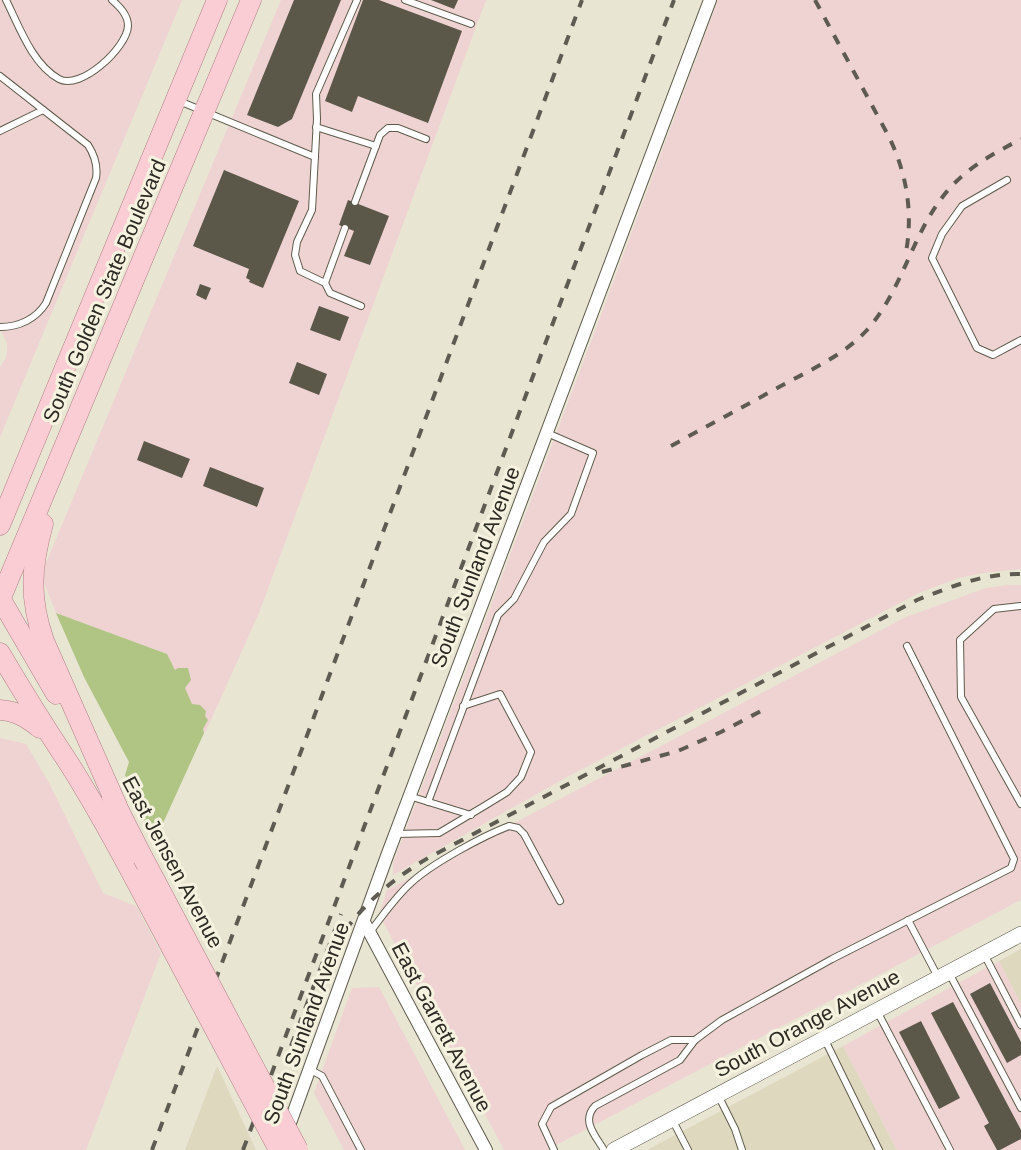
<svg xmlns="http://www.w3.org/2000/svg" width="1021" height="1150" font-family="Arial,sans-serif">
<style>
.built{fill:#ded8bf}
.industrial{fill:#eed3d2}
.green{fill:#b0c484}
.building{fill:#5c5849}
.lines{fill:none;stroke-linecap:round;stroke-linejoin:round}
.service-casing{stroke:#5f5b4c;stroke-width:8}
.minor-casing{stroke:#5f5b4c;stroke-width:14}
.tertiary-casing{stroke:#5f5b4c;stroke-width:16}
.primary-casing{stroke:#b07e84;stroke-width:21}
.service{stroke:#fff;stroke-width:6}
.minor{stroke:#fff;stroke-width:12}
.tertiary{stroke:#fff;stroke-width:15}
.primary{stroke:#facdd4;stroke-width:20}
.rail{stroke:#5e5c52;stroke-width:4;stroke-dasharray:10 10;stroke-linecap:butt}
.primary-bridge-casing{stroke:#b07e84;stroke-width:21;stroke-linecap:butt}
.primary-bridge{stroke:#facdd4;stroke-width:20}
.labels{text-anchor:middle;dominant-baseline:central;stroke-width:6;stroke-linejoin:round;paint-order:stroke}
.street-label{font-size:21px;fill:#2b2a23;stroke:#f6f2e0}
</style>
<rect width="100%" height="100%" fill="#e9e5d3"/>
<g class="built">
<path d="M 1021,949 L 1021,1004 L 999,961 Z"/>
<path d="M 843,1046 L 897,1150 L 647,1150 Z"/>
<path d="M 217,1066 L 256,1150 L 185,1150 Z"/>
</g>
<g class="industrial">
<path d="M 0,0 L 182,0 L 0,437 L 0,367 L 6,358 L 7,350 L 7,343 L 0,329 Z"/>
<path d="M 281,0 L 486,0 L 259,613 L 205,733 L 167,654 L 56,613 L 41,575 Z"/>
<path d="M 718,0 L 1021,0 L 1021,569 L 983,573 L 959,578 L 921,592 L 567,777 L 393,875 L 393,863 L 592,339 Z"/>
<path d="M 1007,585 L 1021,585 L 1021,900 L 547,1150 L 504,1150 L 379,914 L 387,890 L 906,617 L 986,588 Z"/>
<path d="M 0,738 L 26,744 L 49,783 L 103,893 L 136,906 L 161,953 L 86,1150 L 0,1150 Z"/>
<path d="M 999,961 L 1021,1004 L 1021,1150 L 897,1150 L 843,1046 Z"/>
<path d="M 379,987 L 465,1150 L 344,1150 L 314,1093 L 352,988 Z"/>
</g>
<path class="green" d="M 56,613 L 167,654 L 175,670 L 178,668 L 188,668 L 191,680 L 185,688 L 192,704 L 200,705 L 206,711 L 205,716 L 208,720 L 203,729 L 204,733 L 154,843 L 125,775 L 129,762 L 84,677 Z"/>
<g class="building">
<path d="M 294,0 L 341,0 L 292,119 L 278,127 L 247,115 Z"/>
<path d="M 363,0 L 379,0 L 462,31 L 428,123 L 358,96 L 352,112 L 325,101 Z"/>
<path d="M 431,0 L 458,0 L 454,9 Z"/>
<path d="M 224,170 L 299,201 L 263,288 L 249,282 L 250,280 L 246,278 L 249,269 L 193,246 Z"/>
<path d="M 348,200 L 389,216 L 370,265 L 344,256 L 354,231 L 339,225 Z"/>
<path d="M 200,284 L 211,288 L 206,300 L 196,295 Z"/>
<path d="M 319,306 L 349,317 L 340,341 L 310,330 Z"/>
<path d="M 297,362 L 327,374 L 319,395 L 289,383 Z"/>
<path d="M 144,441 L 190,459 L 182,478 L 137,460 Z"/>
<path d="M 210,467 L 264,488 L 257,507 L 203,486 Z"/>
<path d="M 990,983 L 1021,1042 L 1021,1055 L 1007,1063 L 970,994 Z"/>
<path d="M 953,1002 L 1021,1130 L 1021,1139 L 1000,1150 L 997,1150 L 984,1126 L 989,1123 L 931,1013 Z"/>
<path d="M 921,1021 L 960,1098 L 939,1109 L 899,1032 Z"/>
</g>
<g class="lines">
<g class="service-casing">
<g id="service">
<path d="M 6,0 C 19,26 32,64 59,79 C 80,91 127,48 128,26 C 128,15 120,7 112,0"/>
<path d="M 405,0 L 471,24"/>
<path d="M 0,76 L 88,145 C 95,156 98,166 96,178 L 46,303 C 36,319 19,327 0,327"/>
<path d="M 179,101 L 315,157"/>
<path d="M 316,127 L 376,146"/>
<path d="M 0,131 L 43,110"/>
<path d="M 1007,180 L 962,206 L 942,234 L 932,258 L 977,348 L 993,355 L 1021,340"/>
<path d="M 355,202 L 380,135 L 388,128 L 398,128 L 426,139"/>
<path d="M 345,228 L 325,283 L 330,293 L 361,306"/>
<path d="M 325,283 L 300,271 L 295,255 L 297,242 L 312,210 L 317,119 L 316,94 L 357,0"/>
<path d="M 1021,606 L 994,609 L 960,640 L 961,697 L 1021,804"/>
<path d="M 409,796 L 471,815"/>
<path d="M 428,802 L 498,615 L 514,599 L 544,542 L 571,514 L 593,453 L 547,433"/>
<path d="M 395,834 L 439,833 L 486,805 L 507,792 L 521,777 L 531,752 L 500,694 L 463,706"/>
<path d="M 908,920 L 938,977"/>
<path d="M 370,932 C 383,915 396,896 412,882 C 433,863 483,836 509,826 L 518,828 L 524,834 L 560,901"/>
<path d="M 984,954 L 1021,1025"/>
<path d="M 949,973 L 1021,1108"/>
<path d="M 877,1011 L 950,1150"/>
<path d="M 825,1040 L 879,1150"/>
<path d="M 309,1069 L 322,1076 L 361,1150"/>
<path d="M 718,1095 L 735,1129 L 742,1150"/>
<path d="M 672,1119 L 688,1150"/>
<path d="M 554,1150 L 542,1124 L 551,1107 L 642,1055 L 671,1040 L 695,1040"/>
<path d="M 604,1150 C 595,1135 581,1121 595,1106 L 680,1060 L 695,1040 L 722,1020 L 832,959 L 1011,868 L 1014,859 L 907,646"/>
</g>
</g>
<g class="minor-casing">
<g id="minor">
<path d="M 364,922 L 486,1150"/>
<path d="M 287,1131 L 387,856 L 710,0"/>
</g>
</g>
<g class="tertiary-casing">
<path id="tertiary" d="M 614,1150 L 1021,934"/>
</g>
<g class="primary-casing">
<g id="primary">
<path d="M 43,524 C 31,567 29,598 44,641 L 117,806"/>
<path d="M 0,525 L 217,0"/>
<path d="M 0,598 L 56,694"/>
<path d="M 0,600 L 251,0"/>
<path d="M 0,653 C 21,689 43,724 66,759 C 91,797 113,838 135,879"/>
<path d="M 0,710 C 17,711 27,718 40,728"/>
<path d="M 112,797 L 143,858"/>
</g>
</g>
<use href="#service" class="service"/>
<use href="#minor" class="minor"/>
<use href="#tertiary" class="tertiary"/>
<use href="#primary" class="primary"/>
<g class="rail">
<path d="M 815,0 L 888,135 C 907,173 914,215 905,257"/>
<path d="M 671,446 C 707,426 743,407 779,387 C 810,370 843,356 867,330 C 901,292 911,239 941,199 C 962,170 991,155 1021,139"/>
<path d="M 602,772 L 678,751 L 721,732 L 761,711"/>
<path d="M 335,947 C 356,909 391,880 428,858 L 917,600 C 950,587 984,573 1021,574"/>
<path d="M 291,1046 L 341,914"/>
<path d="M 152,1150 L 582,0"/>
<path d="M 243,1150 L 674,0"/>
</g>
<g class="primary-bridge-casing">
<g id="primary-bridge">
<path d="M 143,858 L 298,1150"/>
<path d="M 135,879 L 279,1150"/>
</g>
</g>
<use href="#primary-bridge" class="primary-bridge"/>
</g>
<g class="labels">
<g class="street-label">
<text transform="translate(104 291) rotate(-67)">South Golden State Boulevard</text>
<text transform="translate(475 567) rotate(-69)">South Sunland Avenue</text>
<text transform="translate(173 862) rotate(62)">East Jensen Avenue</text>
<text transform="translate(306 1023) rotate(-70)">South Sunland Avenue</text>
<text transform="translate(807 1023) rotate(-28)">South Orange Avenue</text>
<text transform="translate(442 1027) rotate(62)">East Garrett Avenue</text>
</g>
</g>
</svg>
